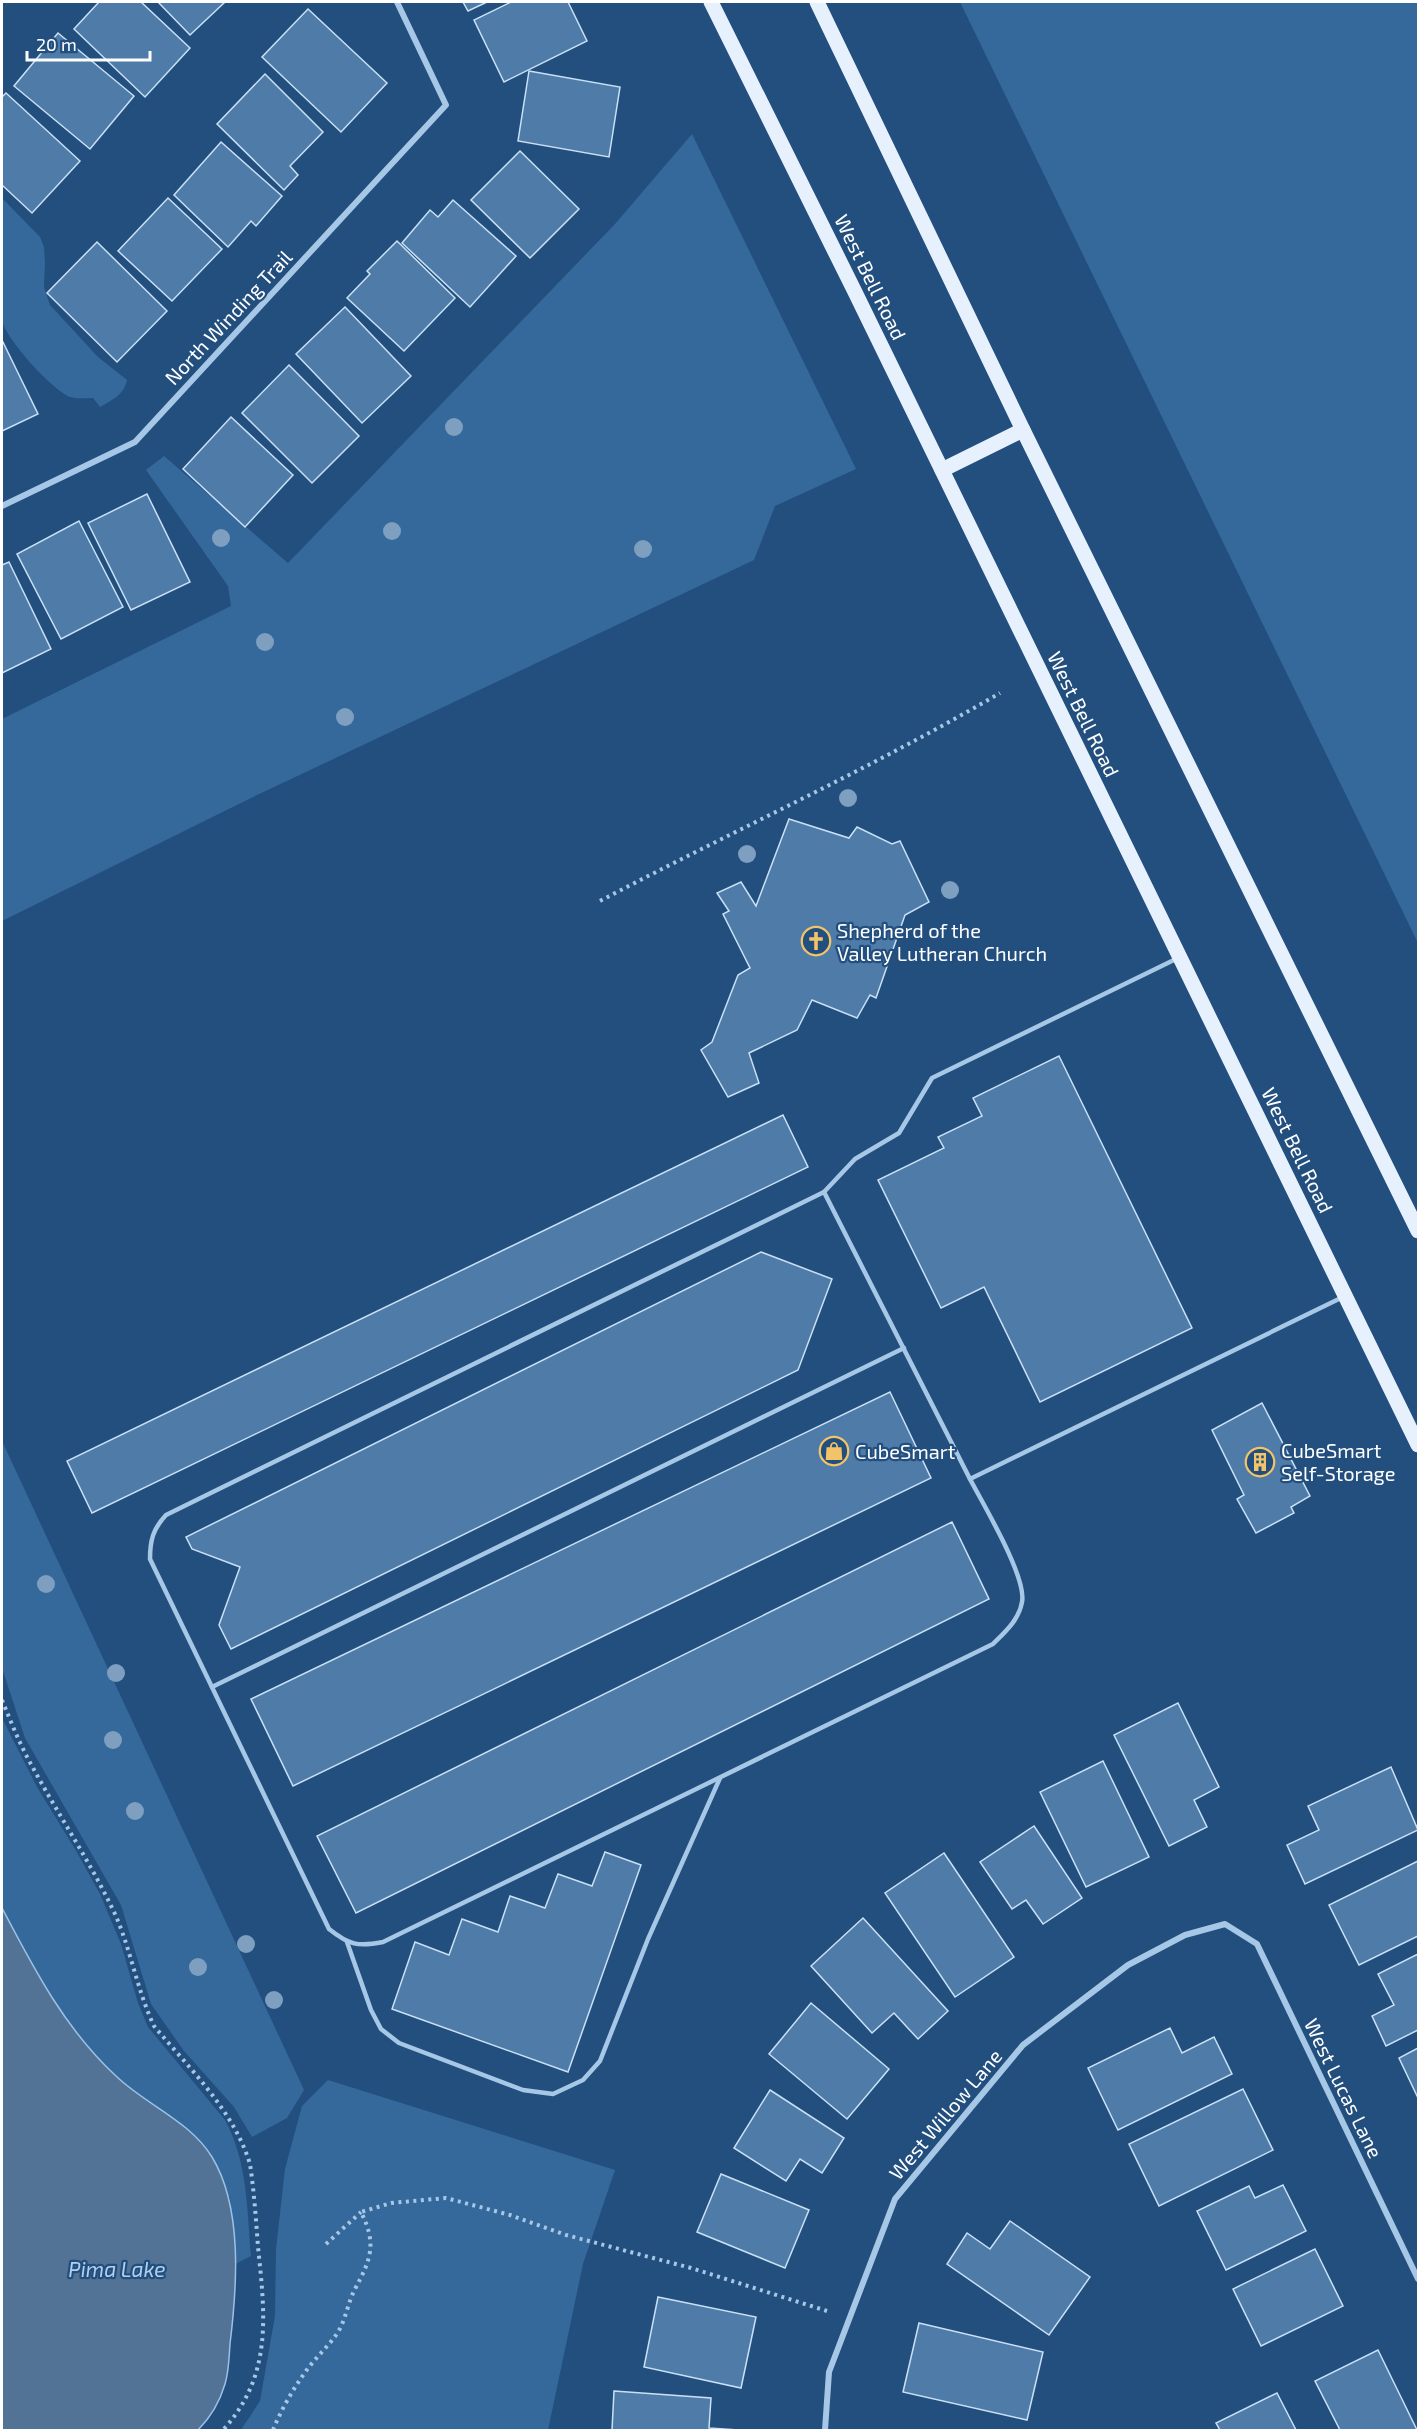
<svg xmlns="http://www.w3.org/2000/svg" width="1420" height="2432" font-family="'Exo 2',sans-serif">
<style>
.green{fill:#35699b}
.water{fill:#527395;stroke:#9ac2e7;stroke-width:1.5}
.building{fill:#4f7ba9;stroke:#c9e0f5;stroke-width:1.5}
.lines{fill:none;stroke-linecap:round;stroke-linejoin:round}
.path{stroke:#a6c7e6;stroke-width:4;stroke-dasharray:3 4.5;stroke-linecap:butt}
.service{stroke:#a6c7e6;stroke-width:4.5}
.minor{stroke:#a6c7e6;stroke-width:6}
.primary{stroke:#e7f1fd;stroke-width:15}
.tree{fill:#7e9fbf}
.labels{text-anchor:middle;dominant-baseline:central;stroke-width:4.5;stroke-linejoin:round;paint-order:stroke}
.street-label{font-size:20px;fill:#fff;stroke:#224f7e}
.poi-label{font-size:20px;fill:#fff;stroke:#224f7e;text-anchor:start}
.water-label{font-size:21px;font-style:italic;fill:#b1d0ee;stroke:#224f7e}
</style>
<rect width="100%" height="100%" fill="#224f7e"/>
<g class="green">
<path d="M 960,2 L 1418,2 L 1418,943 Z"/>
<path d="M 692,134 L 856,469 L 775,506 L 754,560 L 251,798 L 2,921 L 2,719 L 231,606 L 228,586 L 146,470 L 164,456 L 288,563 L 615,224 Z"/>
<path d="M 2,198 L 40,237 L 44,247 L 45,263 L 44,287 L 50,305 L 98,357 L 127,380 C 124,395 112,400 100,407 L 93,398 C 86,398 77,399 70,397 C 51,389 7,340 2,321 Z"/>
<path d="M 2,1441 L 304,2090 L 287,2118 L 252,2137 L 234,2107 L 184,2051 L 151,2004 L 121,1905 L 25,1738 L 2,1668 Z"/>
<path d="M 2,1718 L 37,1787 L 75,1849 L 100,1894 L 121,1944 L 138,2003 L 148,2027 L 225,2120 C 248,2163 247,2210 251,2256 L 235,2264 L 230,2198 L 178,2123 L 116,2077 L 75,2033 L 59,2011 L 2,1908 Z"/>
<path d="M 328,2080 L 615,2170 L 583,2264 L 548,2430 L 241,2430 L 260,2401 L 275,2316 L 276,2249 L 285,2169 L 302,2106 Z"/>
</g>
<path class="water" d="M 2,1908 C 34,1969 65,2029 116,2076 C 146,2105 190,2121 212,2157 C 243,2208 237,2287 230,2344 C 229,2357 229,2371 225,2384 C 220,2401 210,2418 198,2430 L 2,2430 Z"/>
<g class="building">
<path d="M 99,2 L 141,2 L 190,48 L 145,97 L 74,29 Z"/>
<path d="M 158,2 L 225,2 L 190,35 Z"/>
<path d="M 463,2 L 487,2 L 468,11 Z"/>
<path d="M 511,2 L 568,2 L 587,41 L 504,82 L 474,20 Z"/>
<path d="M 308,9 L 387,83 L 341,132 L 262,57 Z"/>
<path d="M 58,33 L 134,96 L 90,149 L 14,86 Z"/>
<path d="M 529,71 L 620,87 L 609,157 L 518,141 Z"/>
<path d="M 265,74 L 323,132 L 290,166 L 298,175 L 284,190 L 217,124 Z"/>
<path d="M 6,93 L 80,161 L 32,213 L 2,185 L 2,97 Z"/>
<path d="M 221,142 L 282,196 L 256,226 L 251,221 L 228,247 L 174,195 Z"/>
<path d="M 520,151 L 579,209 L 530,258 L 471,200 Z"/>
<path d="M 168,198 L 222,249 L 172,301 L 118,251 Z"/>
<path d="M 453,200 L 516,256 L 470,307 L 402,243 L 430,210 L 438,217 Z"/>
<path d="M 397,241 L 455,298 L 404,351 L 347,298 L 370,274 L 367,271 Z"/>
<path d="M 97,242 L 167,311 L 117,362 L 47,293 Z"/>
<path d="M 345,307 L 411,376 L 362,423 L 296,354 Z"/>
<path d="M 2,340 L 38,414 L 2,431 Z"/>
<path d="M 289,365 L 359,436 L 312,483 L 242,413 Z"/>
<path d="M 231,417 L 293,475 L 245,527 L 183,469 Z"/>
<path d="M 147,494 L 190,582 L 131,610 L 88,523 Z"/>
<path d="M 79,521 L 123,607 L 61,639 L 17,554 Z"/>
<path d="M 9,562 L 51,649 L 2,673 L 2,565 Z"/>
<path d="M 789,819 L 849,838 L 857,827 L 892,844 L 900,841 L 929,902 L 905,915 L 876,998 L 870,995 L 857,1018 L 812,1000 L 797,1030 L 749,1053 L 759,1083 L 728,1097 L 701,1050 L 712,1042 L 738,975 L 750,968 L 723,914 L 729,911 L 717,893 L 741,882 L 756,906 Z"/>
<path d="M 1059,1056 L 1192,1328 L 1040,1402 L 984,1287 L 941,1308 L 878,1180 L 944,1148 L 938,1137 L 982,1116 L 973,1098 Z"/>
<path d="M 783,1115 L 808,1167 L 92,1513 L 67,1461 Z"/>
<path d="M 761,1252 L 832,1279 L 798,1370 L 231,1649 L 219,1625 L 240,1567 L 192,1549 L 186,1537 Z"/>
<path d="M 890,1392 L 931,1478 L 293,1786 L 251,1699 Z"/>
<path d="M 1262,1403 L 1310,1496 L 1291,1507 L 1294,1513 L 1256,1533 L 1237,1499 L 1244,1495 L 1212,1430 Z"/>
<path d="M 952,1522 L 989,1599 L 356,1913 L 317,1836 Z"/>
<path d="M 1178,1703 L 1219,1787 L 1194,1800 L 1207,1827 L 1169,1846 L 1114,1735 Z"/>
<path d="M 1103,1761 L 1149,1857 L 1086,1887 L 1040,1792 Z"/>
<path d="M 1391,1767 L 1418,1830 L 1305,1884 L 1287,1845 L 1319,1830 L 1308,1806 Z"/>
<path d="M 1034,1826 L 1082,1898 L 1043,1924 L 1026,1900 L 1012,1909 L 980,1862 Z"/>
<path d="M 605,1852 L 641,1865 L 568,2072 L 392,2009 L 415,1942 L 449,1955 L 462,1919 L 498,1932 L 510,1896 L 545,1908 L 558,1874 L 592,1886 Z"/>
<path d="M 944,1853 L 1014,1957 L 955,1997 L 885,1893 Z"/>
<path d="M 1418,1861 L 1418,1936 L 1359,1965 L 1329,1905 Z"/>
<path d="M 863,1918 L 948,2011 L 918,2039 L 894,2013 L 872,2033 L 811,1966 Z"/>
<path d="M 1418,1954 L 1418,2030 L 1386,2046 L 1372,2016 L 1394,2005 L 1378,1974 Z"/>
<path d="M 811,2003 L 889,2069 L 847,2119 L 769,2054 Z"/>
<path d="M 1170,2028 L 1182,2053 L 1214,2037 L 1232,2074 L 1118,2130 L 1088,2068 Z"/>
<path d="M 1418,2048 L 1418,2098 L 1399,2058 Z"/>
<path d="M 1243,2089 L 1273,2150 L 1159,2206 L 1129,2144 Z"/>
<path d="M 770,2090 L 844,2138 L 822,2173 L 800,2159 L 786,2181 L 734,2148 Z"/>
<path d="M 721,2174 L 809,2210 L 785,2268 L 697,2232 Z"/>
<path d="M 1283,2185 L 1306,2231 L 1226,2270 L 1197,2211 L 1249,2186 L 1255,2198 Z"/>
<path d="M 1010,2221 L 1090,2277 L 1049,2335 L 947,2264 L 967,2233 L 990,2249 Z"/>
<path d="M 1315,2249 L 1343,2306 L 1261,2346 L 1233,2289 Z"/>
<path d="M 658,2297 L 756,2317 L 741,2388 L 644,2367 Z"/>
<path d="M 919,2323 L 1043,2352 L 1027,2420 L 903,2392 Z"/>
<path d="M 1378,2350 L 1417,2430 L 1340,2430 L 1315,2381 Z"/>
<path d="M 614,2391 L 711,2398 L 709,2428 L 739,2430 L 612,2430 Z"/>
<path d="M 1277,2393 L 1296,2430 L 1220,2430 L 1216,2423 Z"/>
</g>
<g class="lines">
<g class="path">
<path d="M 600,901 C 733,831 870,769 1000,693"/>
<path d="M 2,1700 C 11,1722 20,1745 32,1766 C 59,1816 91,1863 115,1914 C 131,1950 137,1990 154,2026 C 189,2068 234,2111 250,2164 C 254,2191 256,2219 258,2247 C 265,2315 273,2375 223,2430"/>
<path d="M 326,2244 L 361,2212"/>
<path d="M 273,2430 C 281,2410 293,2389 306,2371 C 316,2357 329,2346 338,2332 C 346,2319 348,2302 355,2289 C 371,2259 377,2244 361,2212 L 391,2203 L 446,2198 L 510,2215 L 566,2235 L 691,2268 L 827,2311"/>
</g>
<g class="service">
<path d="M 1178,958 L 932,1078 L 899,1133 L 855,1159 L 824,1192 L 166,1515 C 153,1529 150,1540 150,1559 L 329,1929 C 349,1945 358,1947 383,1942 L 993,1644 C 1005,1632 1019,1620 1022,1602 C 1027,1577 983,1504 970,1479 L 1343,1297"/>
<path d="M 824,1192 L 970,1479"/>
<path d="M 212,1687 L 904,1348"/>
<path d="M 347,1942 L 371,2010 L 381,2029 L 399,2043 L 523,2090 L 553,2094 L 583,2080 L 600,2061 L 648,1939 L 720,1778"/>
</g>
<g class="minor">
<path d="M 2,506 L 135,442 L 446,105 L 397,2"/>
<path d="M 825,2430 L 829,2372 L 895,2199 L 1023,2045 L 1128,1965 L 1185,1935 L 1225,1924 L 1257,1944 L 1418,2279"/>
</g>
<g class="primary">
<path d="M 711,2 L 854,290 L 1418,1445"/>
<path d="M 817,2 L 1023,430 L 1418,1231"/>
<path d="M 942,470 L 1023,430"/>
</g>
</g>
<g class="tree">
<circle cx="454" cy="427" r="9"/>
<circle cx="392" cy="531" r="9"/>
<circle cx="221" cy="538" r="9"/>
<circle cx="643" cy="549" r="9"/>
<circle cx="265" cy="642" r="9"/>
<circle cx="345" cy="717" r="9"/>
<circle cx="848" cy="798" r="9"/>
<circle cx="747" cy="854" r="9"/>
<circle cx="950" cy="890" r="9"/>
<circle cx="46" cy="1584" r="9"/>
<circle cx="116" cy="1673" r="9"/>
<circle cx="113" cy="1740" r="9"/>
<circle cx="135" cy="1811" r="9"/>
<circle cx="246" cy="1944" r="9"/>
<circle cx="198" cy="1967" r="9"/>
<circle cx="274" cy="2000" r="9"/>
</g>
<defs>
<g id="church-ring" transform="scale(1.5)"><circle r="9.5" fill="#224f7e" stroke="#f2c368" stroke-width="1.5"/><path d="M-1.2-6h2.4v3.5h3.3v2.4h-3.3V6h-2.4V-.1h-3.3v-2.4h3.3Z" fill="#f2c368"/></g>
<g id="shop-ring" transform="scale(1.5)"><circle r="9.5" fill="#224f7e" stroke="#f2c368" stroke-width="1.5"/><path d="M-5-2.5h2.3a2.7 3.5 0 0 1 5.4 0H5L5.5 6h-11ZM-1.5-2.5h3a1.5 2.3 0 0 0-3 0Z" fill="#f2c368"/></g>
<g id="building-ring" transform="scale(1.5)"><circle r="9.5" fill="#224f7e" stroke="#f2c368" stroke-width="1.5"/><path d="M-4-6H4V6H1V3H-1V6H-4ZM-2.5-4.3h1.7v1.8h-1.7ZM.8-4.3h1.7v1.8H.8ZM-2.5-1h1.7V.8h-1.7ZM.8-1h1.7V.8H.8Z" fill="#f2c368"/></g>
</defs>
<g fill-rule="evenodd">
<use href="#church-ring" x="816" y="941"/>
<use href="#shop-ring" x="834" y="1451"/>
<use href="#building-ring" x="1260" y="1462"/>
</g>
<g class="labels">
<g class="street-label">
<text transform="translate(871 277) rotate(64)">West Bell Road</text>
<text transform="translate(228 317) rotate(-47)">North Winding Trail</text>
<text transform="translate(1084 714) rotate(64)">West Bell Road</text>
<text transform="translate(1298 1150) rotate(64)">West Bell Road</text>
<text transform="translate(1344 2088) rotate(64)">West Lucas Lane</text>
<text transform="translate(945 2114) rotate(-50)">West Willow Lane</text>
</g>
<g class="poi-label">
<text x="837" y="930">Shepherd of the<tspan x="837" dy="23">Valley Lutheran Church</tspan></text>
<text x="1281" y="1450">CubeSmart<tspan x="1281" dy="23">Self-Storage</tspan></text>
<text x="855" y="1451">CubeSmart</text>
</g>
<g class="water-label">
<text x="117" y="2268">Pima Lake</text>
</g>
</g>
<rect width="1420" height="2432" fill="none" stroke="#ffffff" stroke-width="6"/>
<path d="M27 51v9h123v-9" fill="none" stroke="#ffffff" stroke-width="3"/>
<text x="36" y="51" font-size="18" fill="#ffffff" stroke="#224f7e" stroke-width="4.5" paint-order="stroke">20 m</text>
</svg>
